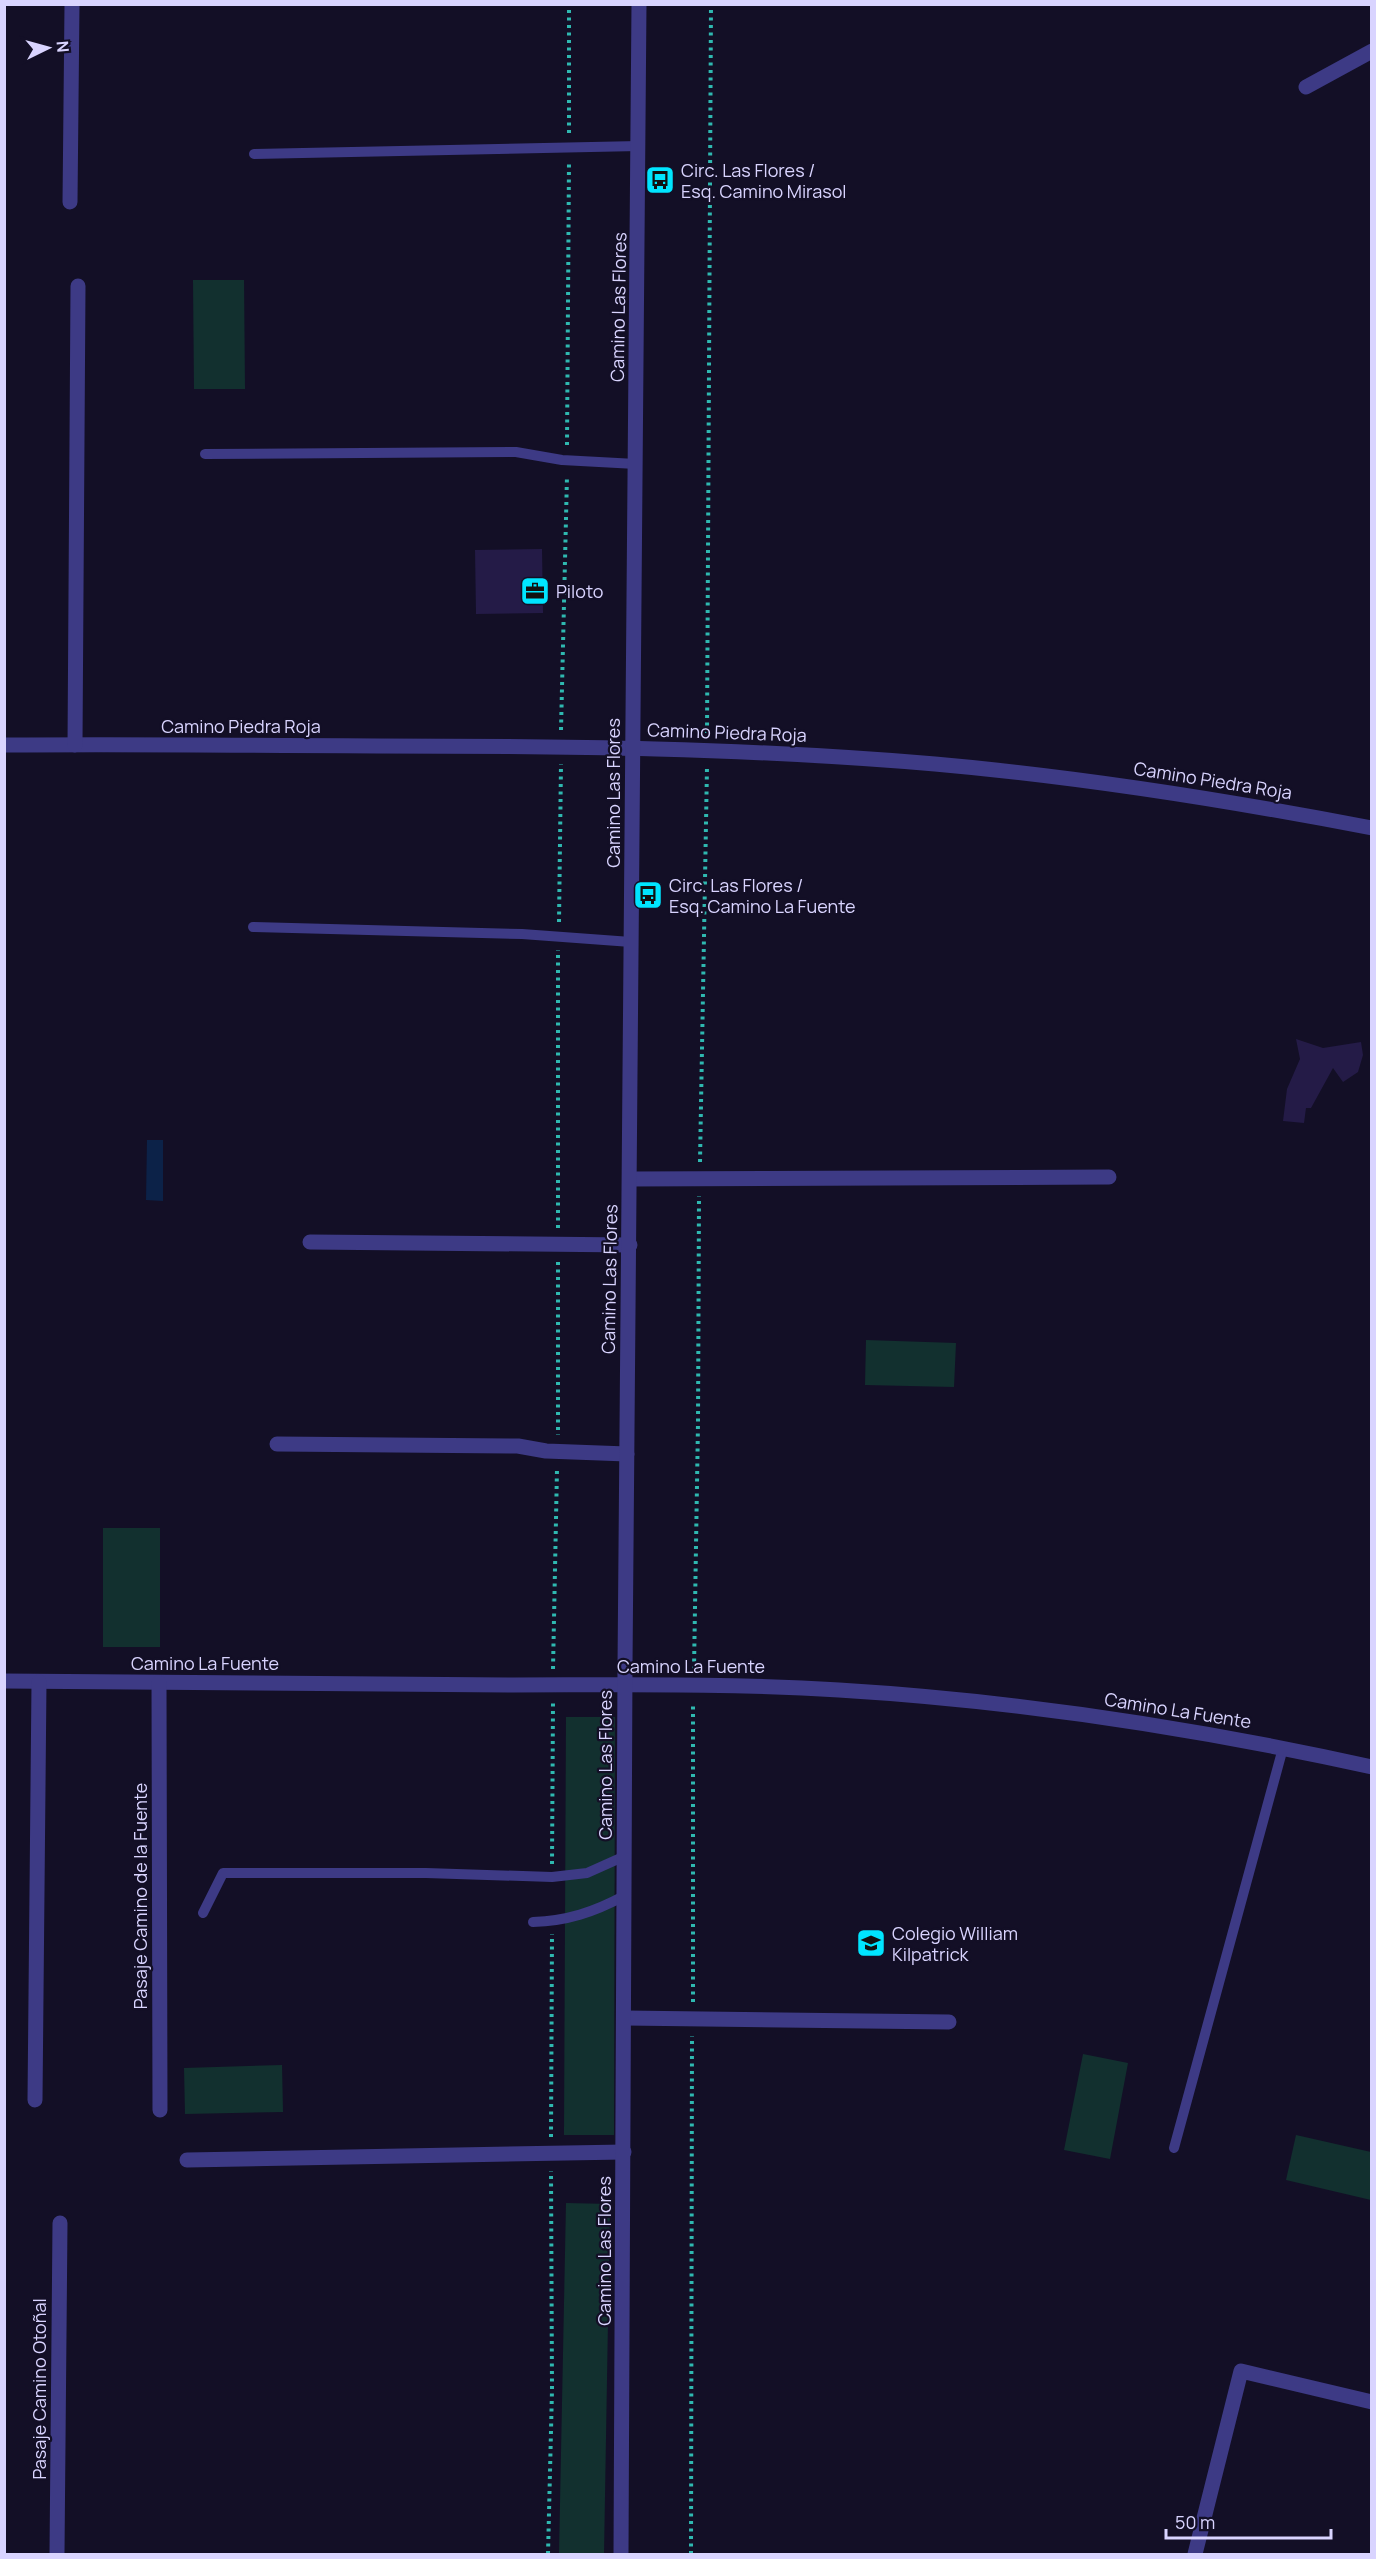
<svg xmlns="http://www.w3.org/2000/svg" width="1376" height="2559" font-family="Manrope,sans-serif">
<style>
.green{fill:#12302f}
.water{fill:#0c2248}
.building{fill:#241b47}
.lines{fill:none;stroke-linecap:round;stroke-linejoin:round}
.path{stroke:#2fb8b0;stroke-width:4;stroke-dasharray:3 4.5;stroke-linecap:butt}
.service{stroke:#3d3a85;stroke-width:10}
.minor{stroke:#3d3a85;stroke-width:15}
.tertiary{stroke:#3d3a85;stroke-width:15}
.labels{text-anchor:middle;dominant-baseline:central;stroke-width:4.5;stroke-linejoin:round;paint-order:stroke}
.poi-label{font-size:18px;fill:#d9d4ff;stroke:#130f26;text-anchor:start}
.street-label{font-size:18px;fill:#d9d4ff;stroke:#130f26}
</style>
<rect width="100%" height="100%" fill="#130f26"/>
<g class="green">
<path d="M 193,280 L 244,280 L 245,389 L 194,389 Z"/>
<path d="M 866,1340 L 956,1343 L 954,1387 L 865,1385 Z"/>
<rect x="103" y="1528" width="57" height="119"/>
<path d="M 566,1717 L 615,1717 L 614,2135 L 564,2135 Z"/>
<path d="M 1083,2054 L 1128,2063 L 1110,2159 L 1064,2150 Z"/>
<path d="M 282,2065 L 283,2112 L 185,2114 L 184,2068 Z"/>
<path d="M 1296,2135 L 1371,2152 L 1371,2200 L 1286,2180 Z"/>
<path d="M 566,2203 L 610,2204 L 604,2554 L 559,2554 Z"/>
</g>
<path class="water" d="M 147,1140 L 163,1140 L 163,1201 L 146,1200 Z"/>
<g class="building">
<path d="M 542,549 L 543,613 L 476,614 L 475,550 Z"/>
<path d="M 1296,1039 L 1323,1048 L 1361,1042 L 1363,1055 L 1358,1072 L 1343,1082 L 1333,1068 L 1311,1108 L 1306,1108 L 1304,1123 L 1283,1121 L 1287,1089 L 1300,1059 Z"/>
</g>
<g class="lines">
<g class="path">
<path d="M 569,133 L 569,4"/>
<path d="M 567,445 L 569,161"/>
<path d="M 561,730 L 567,476"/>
<path d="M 707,733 L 711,4"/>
<path d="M 559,922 L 561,764"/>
<path d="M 700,1162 L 707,767"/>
<path d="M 558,1228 L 558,950"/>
<path d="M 558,1262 L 558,1435"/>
<path d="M 553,1669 L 557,1469"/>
<path d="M 694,1669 L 698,1423 L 699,1196"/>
<path d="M 552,1864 L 553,1703"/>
<path d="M 693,2002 L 693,1703"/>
<path d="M 551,2137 L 552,1934"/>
<path d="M 548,2554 L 552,2390 L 551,2171"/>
<path d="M 691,2554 L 692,2036"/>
</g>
<g class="service">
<path d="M 254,154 L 639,146"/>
<path d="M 205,454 L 516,452 L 562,460 L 636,464"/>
<path d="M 253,927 L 522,934 L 631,942"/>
<path d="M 203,1913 L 223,1873 L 426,1873 L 552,1877 L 587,1873 L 625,1856"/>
<path d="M 533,1922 C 567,1921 594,1912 624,1896"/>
<path d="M 1174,2148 L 1283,1748"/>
</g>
<g class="minor">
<path d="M 1306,87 L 1372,51"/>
<path d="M 70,202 L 72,4"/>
<path d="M 4,745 C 129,744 253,745 377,746 C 563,746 749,748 935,764 C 1082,777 1227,800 1372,828"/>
<path d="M 75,745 L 78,286"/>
<path d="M 630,1179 L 1109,1177"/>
<path d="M 310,1242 L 630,1245"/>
<path d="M 277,1444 L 518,1446 L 546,1451 L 627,1454"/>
<path d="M 4,1681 C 172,1682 340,1684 508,1685 C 619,1685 729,1683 839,1690 C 1019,1701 1196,1728 1372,1767"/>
<path d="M 159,1683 L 160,2110"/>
<path d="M 625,2018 L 949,2022"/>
<path d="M 35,2100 L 39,1682"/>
<path d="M 187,2160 L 624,2152"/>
<path d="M 57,2554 L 60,2223"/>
<path d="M 1195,2554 L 1241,2371 L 1372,2402"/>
</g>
<path class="tertiary" d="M 621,2554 L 625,1667 L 639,4"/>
</g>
<defs>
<g id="bus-square" transform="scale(1.5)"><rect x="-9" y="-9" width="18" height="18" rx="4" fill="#00e5ff" stroke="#130f26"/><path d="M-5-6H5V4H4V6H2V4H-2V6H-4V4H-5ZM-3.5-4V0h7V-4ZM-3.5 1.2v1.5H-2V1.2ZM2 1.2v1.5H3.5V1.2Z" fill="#111"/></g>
<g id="office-square" transform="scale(1.5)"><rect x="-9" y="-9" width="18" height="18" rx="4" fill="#00e5ff" stroke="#130f26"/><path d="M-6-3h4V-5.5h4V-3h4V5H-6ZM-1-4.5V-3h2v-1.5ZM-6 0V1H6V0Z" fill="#111"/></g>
<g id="school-square" transform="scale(1.5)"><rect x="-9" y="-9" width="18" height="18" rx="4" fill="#00e5ff" stroke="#130f26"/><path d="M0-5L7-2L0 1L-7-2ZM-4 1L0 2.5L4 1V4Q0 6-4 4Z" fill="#111"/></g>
</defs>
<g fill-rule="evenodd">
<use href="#bus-square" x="660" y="180"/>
<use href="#office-square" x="535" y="591"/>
<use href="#bus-square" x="648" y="895"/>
<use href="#school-square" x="871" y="1943"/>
</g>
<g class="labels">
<g class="poi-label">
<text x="681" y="170">Circ. Las Flores /<tspan x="681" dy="21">Esq. Camino Mirasol</tspan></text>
<text x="556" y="591">Piloto</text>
<text x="669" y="885">Circ. Las Flores /<tspan x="669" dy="21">Esq. Camino La Fuente</tspan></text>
<text x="892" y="1933">Colegio William<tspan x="892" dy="21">Kilpatrick</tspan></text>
</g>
<g class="street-label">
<text transform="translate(618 307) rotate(-89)">Camino Las Flores</text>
<text x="241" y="726">Camino Piedra Roja</text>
<text transform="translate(727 732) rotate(2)">Camino Piedra Roja</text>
<text transform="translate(1213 780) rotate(9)">Camino Piedra Roja</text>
<text transform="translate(613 793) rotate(-90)">Camino Las Flores</text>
<text transform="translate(609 1279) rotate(-89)">Camino Las Flores</text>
<text x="205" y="1663">Camino La Fuente</text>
<text x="691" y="1666">Camino La Fuente</text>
<text transform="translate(1178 1710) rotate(9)">Camino La Fuente</text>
<text transform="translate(605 1765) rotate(-90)">Camino Las Flores</text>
<text transform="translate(140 1896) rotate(-90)">Pasaje Camino de la Fuente</text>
<text transform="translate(604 2251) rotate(-90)">Camino Las Flores</text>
<text transform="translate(39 2389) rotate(-90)">Pasaje Camino Otoñal</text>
</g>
</g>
<rect width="1376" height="2559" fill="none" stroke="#d9d4ff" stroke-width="12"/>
<g transform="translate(48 48) rotate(85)" stroke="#130f26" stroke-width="4.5" paint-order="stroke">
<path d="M0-4.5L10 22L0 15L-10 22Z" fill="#d9d4ff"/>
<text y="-9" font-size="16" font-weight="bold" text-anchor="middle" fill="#d9d4ff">N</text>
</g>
<path d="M1166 2529v9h165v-9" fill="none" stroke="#d9d4ff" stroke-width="3"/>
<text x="1175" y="2529" font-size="18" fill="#d9d4ff" stroke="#130f26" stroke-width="4.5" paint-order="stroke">50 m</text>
</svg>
